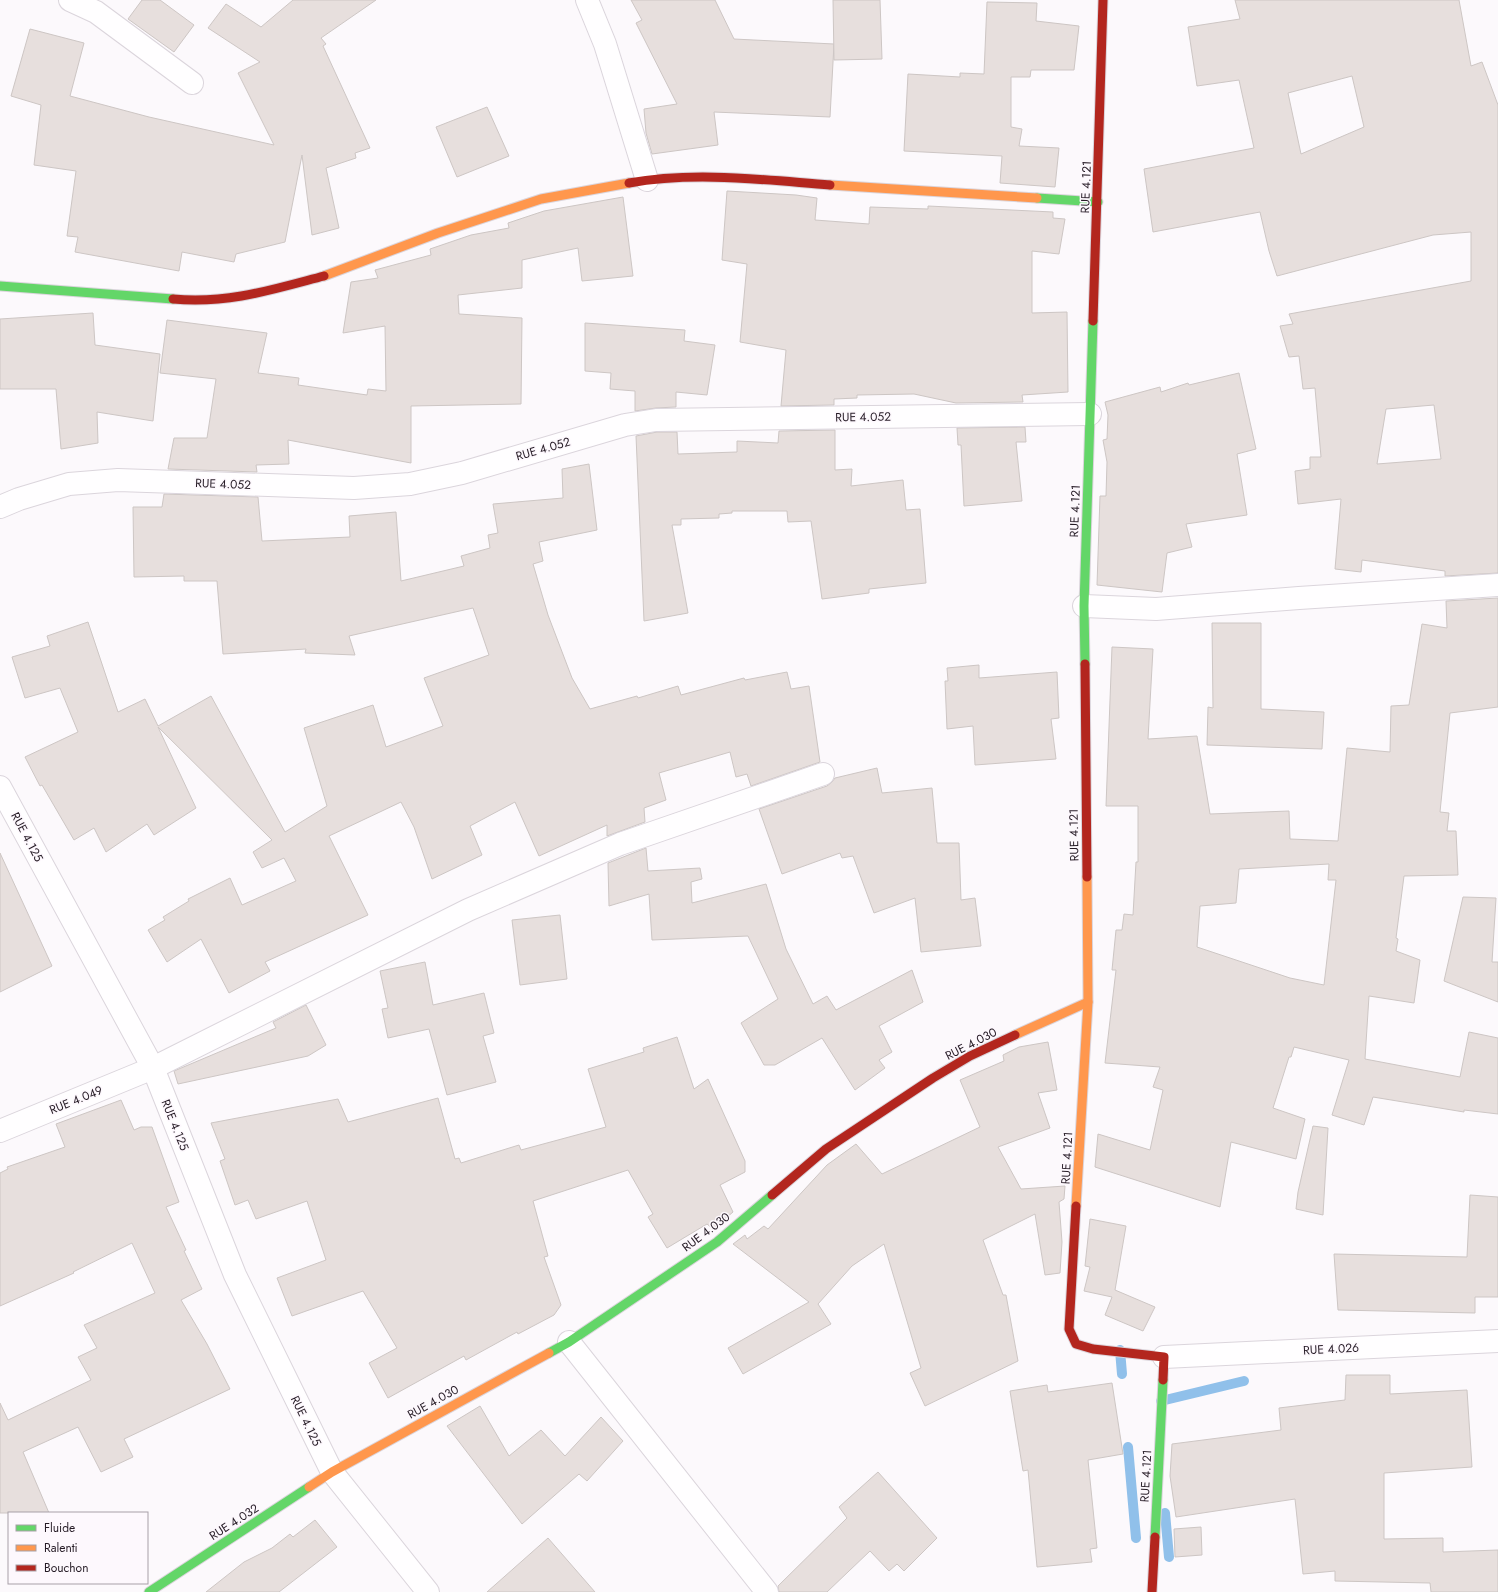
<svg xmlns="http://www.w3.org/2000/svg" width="1498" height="1592" font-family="Jost,sans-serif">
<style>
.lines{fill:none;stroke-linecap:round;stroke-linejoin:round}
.stream{stroke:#90c0ea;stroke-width:10}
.building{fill:#e7dfdd;stroke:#cdc6c4;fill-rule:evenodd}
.street-casing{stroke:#dbd5dc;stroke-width:24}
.fast-casing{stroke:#dbd5dc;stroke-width:11}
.slow-casing{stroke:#dbd5dc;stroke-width:11}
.jam-casing{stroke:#dbd5dc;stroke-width:11}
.street{stroke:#fffeff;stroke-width:22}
.fast{stroke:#63d668;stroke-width:9}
.slow{stroke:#ff974d;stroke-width:9}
.jam{stroke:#b3261e;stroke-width:9}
.labels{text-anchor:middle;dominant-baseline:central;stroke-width:3;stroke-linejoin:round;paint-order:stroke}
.street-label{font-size:12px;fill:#251b25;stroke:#fdf8fd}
</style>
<rect width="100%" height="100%" fill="#fcf9fc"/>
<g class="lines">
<g class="stream">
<path d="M 1120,1350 L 1122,1374"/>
<path d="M 1161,1401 L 1244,1381"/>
<path d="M 1128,1447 L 1136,1538"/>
<path d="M 1165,1513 L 1169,1557"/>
</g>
</g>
<g class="building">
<path d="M 142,0 L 160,0 L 194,25 L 174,52 L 128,19 Z"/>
<path d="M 293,0 L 376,0 L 321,38 L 326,44 L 323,46 L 370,148 L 355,153 L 356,158 L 326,168 L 339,228 L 312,235 L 302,155 L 285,242 L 236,254 L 234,262 L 182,252 L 179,271 L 75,252 L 78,237 L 67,236 L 76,171 L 34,165 L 41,105 L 11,96 L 30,29 L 84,43 L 70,96 L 149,117 L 274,145 L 238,73 L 260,62 L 208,28 L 226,4 L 261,27 Z"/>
<path d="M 631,0 L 715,0 L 734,39 L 834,44 L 830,117 L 714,112 L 718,145 L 652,154 L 646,133 L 644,109 L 677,104 L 636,23 L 642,20 Z"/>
<path d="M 833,0 L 880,0 L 882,59 L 834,60 Z"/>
<path d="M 1235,0 L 1459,0 L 1471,66 L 1482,62 L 1498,105 L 1498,573 L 1445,576 L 1445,571 L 1362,560 L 1361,572 L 1335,569 L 1341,499 L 1298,504 L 1295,471 L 1310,469 L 1310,457 L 1321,457 L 1315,388 L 1303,389 L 1299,356 L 1289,357 L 1280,326 L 1293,324 L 1289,314 L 1471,281 L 1471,232 L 1433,235 L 1277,276 L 1269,251 L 1260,212 L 1153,232 L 1144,169 L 1254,148 L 1239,80 L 1197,86 L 1188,27 L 1240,19 ZM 1352,76 L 1364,127 L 1301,154 L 1288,93 ZM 1434,405 L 1441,459 L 1377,464 L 1386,409 Z"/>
<path d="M 987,2 L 1037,3 L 1036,21 L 1079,26 L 1074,70 L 1031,70 L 1030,77 L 1011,77 L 1011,127 L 1022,129 L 1019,146 L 1059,148 L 1055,187 L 1000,183 L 1002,156 L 904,151 L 908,74 L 960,77 L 960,73 L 984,74 Z"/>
<path d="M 487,107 L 509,156 L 457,177 L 436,127 Z"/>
<path d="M 727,191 L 796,195 L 817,198 L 815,220 L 869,224 L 870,207 L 928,209 L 928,206 L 1053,212 L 1053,218 L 1065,219 L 1059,254 L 1032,251 L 1032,313 L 1067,312 L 1068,392 L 1022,395 L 1023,402 L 956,403 L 914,394 L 857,395 L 857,398 L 834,399 L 834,405 L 781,406 L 786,350 L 740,342 L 747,264 L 722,260 Z"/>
<path d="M 623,197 L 633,276 L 582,281 L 578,248 L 522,260 L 522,288 L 458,295 L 459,314 L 522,318 L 521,404 L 411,406 L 411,463 L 288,440 L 289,464 L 256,465 L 257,472 L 168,469 L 174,438 L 207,438 L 216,379 L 160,373 L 167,320 L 267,333 L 258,373 L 299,378 L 298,385 L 367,395 L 368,389 L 386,391 L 385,326 L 343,333 L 351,282 L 378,278 L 375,270 L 431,255 L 430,249 L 471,235 L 509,228 L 508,223 L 544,211 Z"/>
<path d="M 93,313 L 95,345 L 160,354 L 153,421 L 97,412 L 98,443 L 61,449 L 56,389 L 0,389 L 0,319 Z"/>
<path d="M 585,323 L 685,330 L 684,341 L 715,345 L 707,395 L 676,392 L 676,407 L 656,408 L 635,411 L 635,391 L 610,389 L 611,373 L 585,371 Z"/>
<path d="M 1239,373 L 1256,449 L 1237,454 L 1247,515 L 1186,524 L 1192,547 L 1167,553 L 1162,592 L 1097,585 L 1100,496 L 1106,496 L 1107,462 L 1103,440 L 1107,439 L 1108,415 L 1105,402 L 1160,387 L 1161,392 L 1188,383 L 1189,385 Z"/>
<path d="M 1025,427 L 1026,442 L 1016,442 L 1022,501 L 964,506 L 961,445 L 958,445 L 957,428 Z"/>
<path d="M 835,430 L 835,470 L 852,469 L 851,486 L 903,480 L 906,510 L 920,509 L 926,583 L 869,589 L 869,593 L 822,599 L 811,521 L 788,522 L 787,511 L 732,511 L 732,513 L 719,514 L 719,518 L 681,519 L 681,525 L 672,525 L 688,613 L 644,621 L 636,436 L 657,432 L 677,432 L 678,454 L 737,452 L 737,441 L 778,443 L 779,431 Z"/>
<path d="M 589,464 L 597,530 L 539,542 L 543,561 L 533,564 L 548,615 L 572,678 L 590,709 L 637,696 L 638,698 L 678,686 L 681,695 L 744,678 L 745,680 L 787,672 L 791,689 L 809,686 L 820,762 L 751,786 L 747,774 L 736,777 L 730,752 L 659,773 L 666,800 L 644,808 L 645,822 L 607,836 L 607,825 L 539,856 L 515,802 L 470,826 L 482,855 L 432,879 L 414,827 L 401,802 L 329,836 L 368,915 L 265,962 L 270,971 L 229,993 L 201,939 L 167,962 L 148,930 L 165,920 L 163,917 L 189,901 L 188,899 L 230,878 L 242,905 L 296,881 L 284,858 L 262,868 L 253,852 L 272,840 L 158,727 L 196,808 L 154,835 L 147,824 L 106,852 L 94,828 L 74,840 L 42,785 L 40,786 L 25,757 L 78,732 L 60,688 L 25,698 L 12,657 L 50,646 L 47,636 L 88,622 L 118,712 L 145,699 L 158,726 L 211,696 L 285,832 L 327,806 L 304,728 L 373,705 L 386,747 L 443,726 L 424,678 L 489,655 L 473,608 L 349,636 L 355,655 L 305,653 L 306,649 L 223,654 L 217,581 L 184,581 L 184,576 L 134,577 L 133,507 L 162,507 L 164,494 L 258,497 L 262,541 L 350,537 L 349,516 L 396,512 L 401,581 L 464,566 L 461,556 L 490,548 L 488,535 L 498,533 L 493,504 L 563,498 L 562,469 Z"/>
<path d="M 1498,598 L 1498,707 L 1450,713 L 1440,812 L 1449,813 L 1447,831 L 1456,831 L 1458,875 L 1404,876 L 1396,938 L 1398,939 L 1396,951 L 1420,960 L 1414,1003 L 1369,996 L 1365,1059 L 1460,1077 L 1469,1032 L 1498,1038 L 1498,1114 L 1464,1110 L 1464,1112 L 1373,1097 L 1364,1125 L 1332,1115 L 1349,1060 L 1294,1047 L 1291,1057 L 1289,1057 L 1273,1108 L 1305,1119 L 1296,1159 L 1231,1142 L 1220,1207 L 1095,1167 L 1098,1134 L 1150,1150 L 1163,1090 L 1153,1087 L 1160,1067 L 1105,1063 L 1116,970 L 1112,970 L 1116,930 L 1122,930 L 1124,914 L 1133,915 L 1136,862 L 1138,862 L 1138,806 L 1106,806 L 1112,647 L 1153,649 L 1148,739 L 1197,736 L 1210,814 L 1289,811 L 1290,839 L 1338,841 L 1347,748 L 1390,752 L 1391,706 L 1409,705 L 1422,624 L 1447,628 L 1446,601 ZM 1329,864 L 1328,880 L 1336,880 L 1324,985 L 1290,978 L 1197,947 L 1200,906 L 1236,903 L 1239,869 Z"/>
<path d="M 1212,623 L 1261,623 L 1261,709 L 1324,712 L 1322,749 L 1207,745 L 1208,707 L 1213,708 Z"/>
<path d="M 979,665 L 979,678 L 1057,672 L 1059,718 L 1051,719 L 1056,759 L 975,765 L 973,726 L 947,729 L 945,681 L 948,681 L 947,668 Z"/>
<path d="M 877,768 L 882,793 L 932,788 L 937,843 L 959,843 L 961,900 L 975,898 L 981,946 L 921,952 L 915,898 L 874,913 L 853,856 L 842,858 L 840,853 L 782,874 L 759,809 L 827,786 L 832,782 L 835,778 Z"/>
<path d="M 646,848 L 648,871 L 700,868 L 702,879 L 691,882 L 692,903 L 766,884 L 786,949 L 813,1004 L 827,996 L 836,1010 L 912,970 L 923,1002 L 879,1026 L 892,1052 L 879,1060 L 885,1068 L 855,1090 L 822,1038 L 775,1065 L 764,1065 L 741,1023 L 778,999 L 748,936 L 652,940 L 649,894 L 609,906 L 608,863 Z"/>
<path d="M 0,853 L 52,966 L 0,992 Z"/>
<path d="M 1463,897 L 1496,898 L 1492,962 L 1498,962 L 1498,1002 L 1444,981 Z"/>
<path d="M 560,915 L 567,979 L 520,985 L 512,920 Z"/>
<path d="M 425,962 L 433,1005 L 484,993 L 494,1033 L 483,1036 L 496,1082 L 447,1095 L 429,1029 L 388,1038 L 382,1009 L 388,1008 L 380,971 Z"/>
<path d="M 306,1005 L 326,1045 L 308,1056 L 178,1084 L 174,1071 L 276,1028 L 273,1022 Z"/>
<path d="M 677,1037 L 694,1089 L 708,1079 L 745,1161 L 745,1172 L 720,1185 L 733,1212 L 713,1229 L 707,1224 L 667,1248 L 648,1217 L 653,1214 L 628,1170 L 533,1201 L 548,1256 L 544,1257 L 561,1305 L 554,1315 L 518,1334 L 517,1332 L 466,1360 L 464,1356 L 388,1398 L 369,1363 L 397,1348 L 363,1291 L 292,1316 L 277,1278 L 326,1260 L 307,1201 L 256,1219 L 248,1200 L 235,1205 L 220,1161 L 225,1159 L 211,1123 L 338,1099 L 348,1122 L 438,1098 L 455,1159 L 459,1158 L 461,1163 L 519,1145 L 521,1150 L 606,1127 L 588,1069 L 644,1052 L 643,1048 Z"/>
<path d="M 1048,1042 L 1057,1090 L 1038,1093 L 1050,1128 L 998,1147 L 1021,1189 L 1065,1186 L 1064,1199 L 1059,1202 L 1062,1242 L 1060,1273 L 1045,1275 L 1035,1214 L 983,1240 L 1003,1295 L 1006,1295 L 1018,1361 L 925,1406 L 910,1373 L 921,1368 L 884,1244 L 852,1266 L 818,1304 L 831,1324 L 743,1374 L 728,1348 L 809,1302 L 733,1244 L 745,1235 L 747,1239 L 764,1226 L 768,1229 L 827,1165 L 856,1144 L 882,1174 L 980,1127 L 960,1080 L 1004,1061 L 1003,1055 L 1019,1047 Z"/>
<path d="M 121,1100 L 134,1130 L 141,1127 L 152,1127 L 179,1202 L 166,1207 L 186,1250 L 184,1251 L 202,1289 L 181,1300 L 207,1344 L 230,1389 L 124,1439 L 133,1457 L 101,1472 L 78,1427 L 23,1452 L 49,1513 L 0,1513 L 0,1403 L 8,1420 L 91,1380 L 78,1357 L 97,1348 L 84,1325 L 155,1293 L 132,1243 L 73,1272 L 74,1273 L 0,1306 L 0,1173 L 8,1169 L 7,1167 L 65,1147 L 56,1124 Z"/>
<path d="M 1313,1126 L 1328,1128 L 1323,1215 L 1296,1209 L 1298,1192 Z"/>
<path d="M 1470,1195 L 1498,1197 L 1498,1297 L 1475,1297 L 1475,1313 L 1338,1310 L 1334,1254 L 1467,1257 Z"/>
<path d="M 1090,1219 L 1126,1226 L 1115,1290 L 1155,1307 L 1143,1331 L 1105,1315 L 1112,1297 L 1084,1291 L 1090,1267 L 1085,1266 Z"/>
<path d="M 1346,1375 L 1390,1375 L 1390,1394 L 1467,1390 L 1472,1467 L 1384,1473 L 1384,1539 L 1443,1538 L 1443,1552 L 1498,1550 L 1498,1592 L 1431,1592 L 1430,1583 L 1335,1581 L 1335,1571 L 1303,1574 L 1295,1499 L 1176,1517 L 1170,1476 L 1172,1444 L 1281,1430 L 1279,1408 L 1345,1400 Z"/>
<path d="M 1112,1383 L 1123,1454 L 1088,1460 L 1097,1548 L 1090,1549 L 1092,1562 L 1037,1567 L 1028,1470 L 1023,1471 L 1010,1391 L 1047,1385 L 1048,1392 Z"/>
<path d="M 480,1406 L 509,1456 L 541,1430 L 565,1456 L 601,1417 L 623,1441 L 587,1481 L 579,1474 L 522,1524 L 447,1426 Z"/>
<path d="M 878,1472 L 937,1538 L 904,1571 L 897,1564 L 889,1571 L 870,1551 L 827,1592 L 779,1592 L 778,1586 L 847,1518 L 839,1507 Z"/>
<path d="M 315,1520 L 337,1547 L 279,1592 L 206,1592 L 244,1562 L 272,1548 L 290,1534 L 293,1537 Z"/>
<path d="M 1201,1527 L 1202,1555 L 1175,1557 L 1174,1529 Z"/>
<path d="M 548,1538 L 595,1592 L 487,1592 Z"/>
</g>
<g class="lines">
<g class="street-casing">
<g id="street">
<path d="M 70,0 L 96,12 L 192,83"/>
<path d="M 587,0 L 605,44 L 647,180"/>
<path d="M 0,507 L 19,499 L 69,484 L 118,480 L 354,488 L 410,484 L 462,473 L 625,425 L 656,420 L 1090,414"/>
<path d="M 1084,606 L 1156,609 L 1299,598 L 1498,585"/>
<path d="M 0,787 L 153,1068 L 235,1275 L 332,1472 L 428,1592"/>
<path d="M 0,1131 L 153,1068 L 468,910 L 620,844 L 823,774"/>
<path d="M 569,1342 L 767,1592"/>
<path d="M 1164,1357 L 1498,1341"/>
</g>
</g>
<g class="fast-casing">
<g id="fast">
<path d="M 1037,198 L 1098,202"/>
<path d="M 0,286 L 173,299"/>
<path d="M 1085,664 L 1084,606 L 1093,321"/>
<path d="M 549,1353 L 569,1342 L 717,1242 L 772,1195"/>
<path d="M 1155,1537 L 1163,1380"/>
<path d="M 149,1592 L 309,1487"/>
</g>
</g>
<g class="slow-casing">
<g id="slow">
<path d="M 830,185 L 1037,198"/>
<path d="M 324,276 L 438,233 L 541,199 L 629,183"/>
<path d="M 1015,1035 L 1088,1002"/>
<path d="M 1076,1206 L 1088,1002 L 1087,877"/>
<path d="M 309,1487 L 332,1472 L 549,1353"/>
</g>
</g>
<g class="jam-casing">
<g id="jam">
<path d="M 629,183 C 695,171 764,180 830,185"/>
<path d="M 173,299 C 228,304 271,290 324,276"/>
<path d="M 1093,321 L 1103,0"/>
<path d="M 1085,664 L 1087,877"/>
<path d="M 772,1195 L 826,1149 L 933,1078 L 970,1056 L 1015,1035"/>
<path d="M 1076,1206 L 1069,1329 L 1076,1344 L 1093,1349 L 1164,1357 L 1163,1380"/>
<path d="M 1152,1592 L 1155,1537"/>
</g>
</g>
<use href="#street" class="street"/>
<use href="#fast" class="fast"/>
<use href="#slow" class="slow"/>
<use href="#jam" class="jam"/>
</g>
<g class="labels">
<g class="street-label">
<text transform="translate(1086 187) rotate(-88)">RUE 4.121</text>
<text transform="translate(863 417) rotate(-1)">RUE 4.052</text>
<text transform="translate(543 449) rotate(-16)">RUE 4.052</text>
<text transform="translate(223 484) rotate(2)">RUE 4.052</text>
<text transform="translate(1075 511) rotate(-88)">RUE 4.121</text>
<text transform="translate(1074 835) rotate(-91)">RUE 4.121</text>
<text transform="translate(27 837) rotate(62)">RUE 4.125</text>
<text transform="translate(971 1044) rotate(-27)">RUE 4.030</text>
<text transform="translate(76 1100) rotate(-22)">RUE 4.049</text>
<text transform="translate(175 1125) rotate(68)">RUE 4.125</text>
<text transform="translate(1067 1158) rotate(-87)">RUE 4.121</text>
<text transform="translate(706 1232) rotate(-37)">RUE 4.030</text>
<text transform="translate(1331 1349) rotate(-3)">RUE 4.026</text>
<text transform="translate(433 1402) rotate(-29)">RUE 4.030</text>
<text transform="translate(306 1421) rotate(64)">RUE 4.125</text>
<text transform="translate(1146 1476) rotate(-87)">RUE 4.121</text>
<text transform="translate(234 1522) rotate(-33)">RUE 4.032</text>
</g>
</g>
<rect x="8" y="1512" width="140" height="72" fill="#fdf8fd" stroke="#a7a0a7"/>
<rect x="16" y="1525" width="20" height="6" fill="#63d668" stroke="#a7a0a7"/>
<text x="44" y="1532" font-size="12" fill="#251b25">Fluide</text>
<rect x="16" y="1545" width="20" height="6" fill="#ff974d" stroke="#a7a0a7"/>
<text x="44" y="1552" font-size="12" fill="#251b25">Ralenti</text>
<rect x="16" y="1565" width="20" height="6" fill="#b3261e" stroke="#a7a0a7"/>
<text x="44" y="1572" font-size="12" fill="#251b25">Bouchon</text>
</svg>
